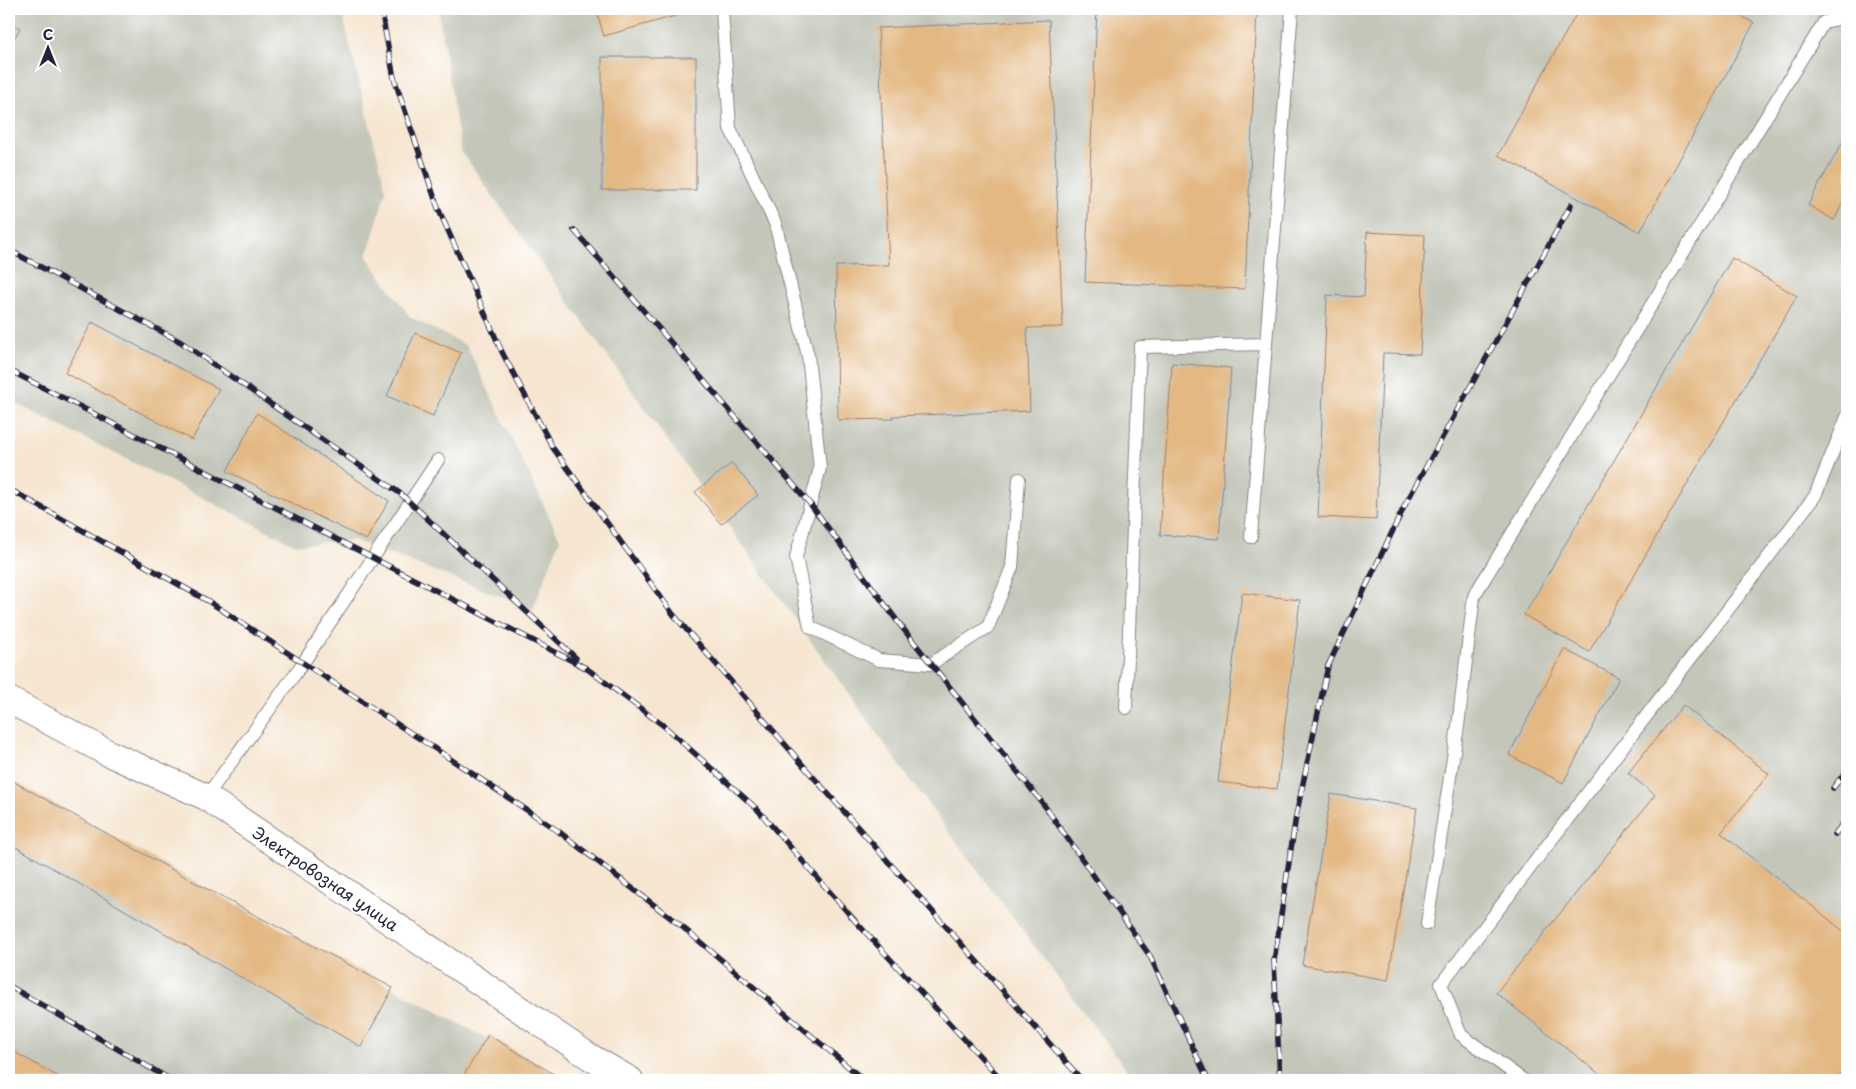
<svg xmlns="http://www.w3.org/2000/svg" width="1856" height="1089" font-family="'Playpen Sans',sans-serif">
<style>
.industrial{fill:#c3c6b9}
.building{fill:#e3b883}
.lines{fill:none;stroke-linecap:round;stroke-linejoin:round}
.lane-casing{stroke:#8c8486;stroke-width:14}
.street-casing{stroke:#8c8486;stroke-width:28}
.lane{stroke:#fff;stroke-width:12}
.street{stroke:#fff;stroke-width:26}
.rail-casing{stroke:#22223b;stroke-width:5.5}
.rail{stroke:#fff;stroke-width:4;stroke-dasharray:11;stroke-linecap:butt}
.labels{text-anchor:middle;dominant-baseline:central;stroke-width:4.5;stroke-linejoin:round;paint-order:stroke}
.street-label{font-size:16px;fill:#22223b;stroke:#fff}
</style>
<rect width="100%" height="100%" fill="#fff"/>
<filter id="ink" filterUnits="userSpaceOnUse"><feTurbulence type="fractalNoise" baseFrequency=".02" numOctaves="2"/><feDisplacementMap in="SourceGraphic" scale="10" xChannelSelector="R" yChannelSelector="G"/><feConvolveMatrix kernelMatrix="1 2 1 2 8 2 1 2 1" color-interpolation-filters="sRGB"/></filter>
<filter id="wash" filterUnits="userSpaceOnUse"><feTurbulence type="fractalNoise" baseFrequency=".0096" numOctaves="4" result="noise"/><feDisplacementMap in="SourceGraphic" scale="20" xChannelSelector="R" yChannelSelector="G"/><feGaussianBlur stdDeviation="1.12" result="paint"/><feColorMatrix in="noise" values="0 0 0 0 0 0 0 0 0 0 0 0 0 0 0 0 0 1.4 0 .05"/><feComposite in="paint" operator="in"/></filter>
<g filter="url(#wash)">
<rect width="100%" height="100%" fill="#f6e6d1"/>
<g class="industrial">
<path d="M 9,9 L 341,9 L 386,190 L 367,257 L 410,317 L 467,346 L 560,539 L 533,609 L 354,540 L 296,545 L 9,400 Z"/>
<path d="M 438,9 L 1847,9 L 1847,1080 L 1134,1080 L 908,777 L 461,151 Z"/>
<path d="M 9,779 L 250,912 L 565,1080 L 9,1080 Z"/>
</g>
<g id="blocks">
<g class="building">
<path d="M 596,9 L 700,9 L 604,36 Z"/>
<path d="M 1097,9 L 1257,9 L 1245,289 L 1085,282 Z"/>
<path d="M 1579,9 L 1728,9 L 1754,23 L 1640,232 L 1498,155 Z"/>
<path d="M 1049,20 L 1063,327 L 1027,328 L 1030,411 L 893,416 L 893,419 L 838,420 L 836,266 L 889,265 L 878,28 Z"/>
<path d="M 9,21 L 20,28 L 9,48 Z"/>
<rect x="602" y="57" width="94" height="133"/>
<path d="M 1847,134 L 1847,195 L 1834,220 L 1808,205 Z"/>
<path d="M 1367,232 L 1425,235 L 1420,354 L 1383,353 L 1376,520 L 1318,517 L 1327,295 L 1364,297 Z"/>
<path d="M 1732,258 L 1797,296 L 1589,652 L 1524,615 Z"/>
<path d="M 92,322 L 219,389 L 192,440 L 65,373 Z"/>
<path d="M 415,333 L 461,353 L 433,416 L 387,396 Z"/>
<path d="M 1172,363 L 1231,368 L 1219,539 L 1160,535 Z"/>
<path d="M 257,413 L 389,501 L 366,540 L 227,471 Z"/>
<path d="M 732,463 L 758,495 L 721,524 L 695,492 Z"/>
<path d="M 1242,593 L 1300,600 L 1277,789 L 1218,782 Z"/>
<path d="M 1564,649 L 1619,678 L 1563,783 L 1509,755 Z"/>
<path d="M 1683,705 L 1769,774 L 1721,833 L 1847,934 L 1847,1066 L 1836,1080 L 1607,1080 L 1496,993 L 1655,795 L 1628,773 Z"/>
<path d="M 9,779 L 225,899 L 393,988 L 361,1047 L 9,843 Z"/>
<path d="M 1331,794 L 1417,808 L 1388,980 L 1302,965 Z"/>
<path d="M 488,1035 L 564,1080 L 461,1080 Z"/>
<path d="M 9,1049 L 64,1080 L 9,1080 Z"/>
</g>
</g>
</g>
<g filter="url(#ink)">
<use href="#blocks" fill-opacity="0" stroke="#8c8486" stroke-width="1"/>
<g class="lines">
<g class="lane-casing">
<g id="lane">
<path d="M 722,9 L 730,128 L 775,223 L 808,356 L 820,468 L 796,557 L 810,627 L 879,660 L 931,664 L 988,627 L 1012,567 L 1019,479"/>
<path d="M 1251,537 L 1292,9"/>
<path d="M 1126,708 L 1140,347 L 1266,344"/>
<path d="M 206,797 L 303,663 L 438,460"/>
<path d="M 1427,924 L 1458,726 L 1474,596 L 1824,22 L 1847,17"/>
<path d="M 1523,1080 L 1461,1035 L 1441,984 L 1815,496 L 1847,417"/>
</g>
</g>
<g class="street-casing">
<path id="street" d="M 9,700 L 108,753 L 206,797 L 590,1057 L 630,1080"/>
</g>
<use href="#lane" class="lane"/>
<use href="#street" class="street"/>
<g class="rail-casing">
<g id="rail">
<path d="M 381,9 L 394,78 L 438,208 L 502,352 L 553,448 L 673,614 L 808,771 L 1082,1080"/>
<path d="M 574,230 L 811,505 L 901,626 L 1044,805 L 1150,956 L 1208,1080"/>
<path d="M 9,250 L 181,342 L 401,494 L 576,658"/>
<path d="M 9,370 L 586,668 L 664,726 L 757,809 L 857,923 L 1002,1080"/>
<path d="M 9,489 L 208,601 L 440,752 L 558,831 L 680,925 L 864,1080"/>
<path d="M 1833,788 L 1847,770"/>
<path d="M 1835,834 L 1847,818"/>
<path d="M 9,986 L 171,1080"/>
<path d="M 1280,1080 L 1274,961 L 1296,816 L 1328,666 L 1406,503 L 1571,205"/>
</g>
</g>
<use href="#rail" class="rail"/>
</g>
</g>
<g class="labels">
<g class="street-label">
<text transform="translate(326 878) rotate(34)">Электровозная улица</text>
</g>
</g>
<rect width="1856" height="1089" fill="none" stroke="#fff" stroke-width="30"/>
<g transform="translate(48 48)" stroke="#ffffff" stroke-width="4" paint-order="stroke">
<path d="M0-4L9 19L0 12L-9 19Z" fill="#22223b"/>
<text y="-8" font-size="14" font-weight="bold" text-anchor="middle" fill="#22223b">С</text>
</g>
</svg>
